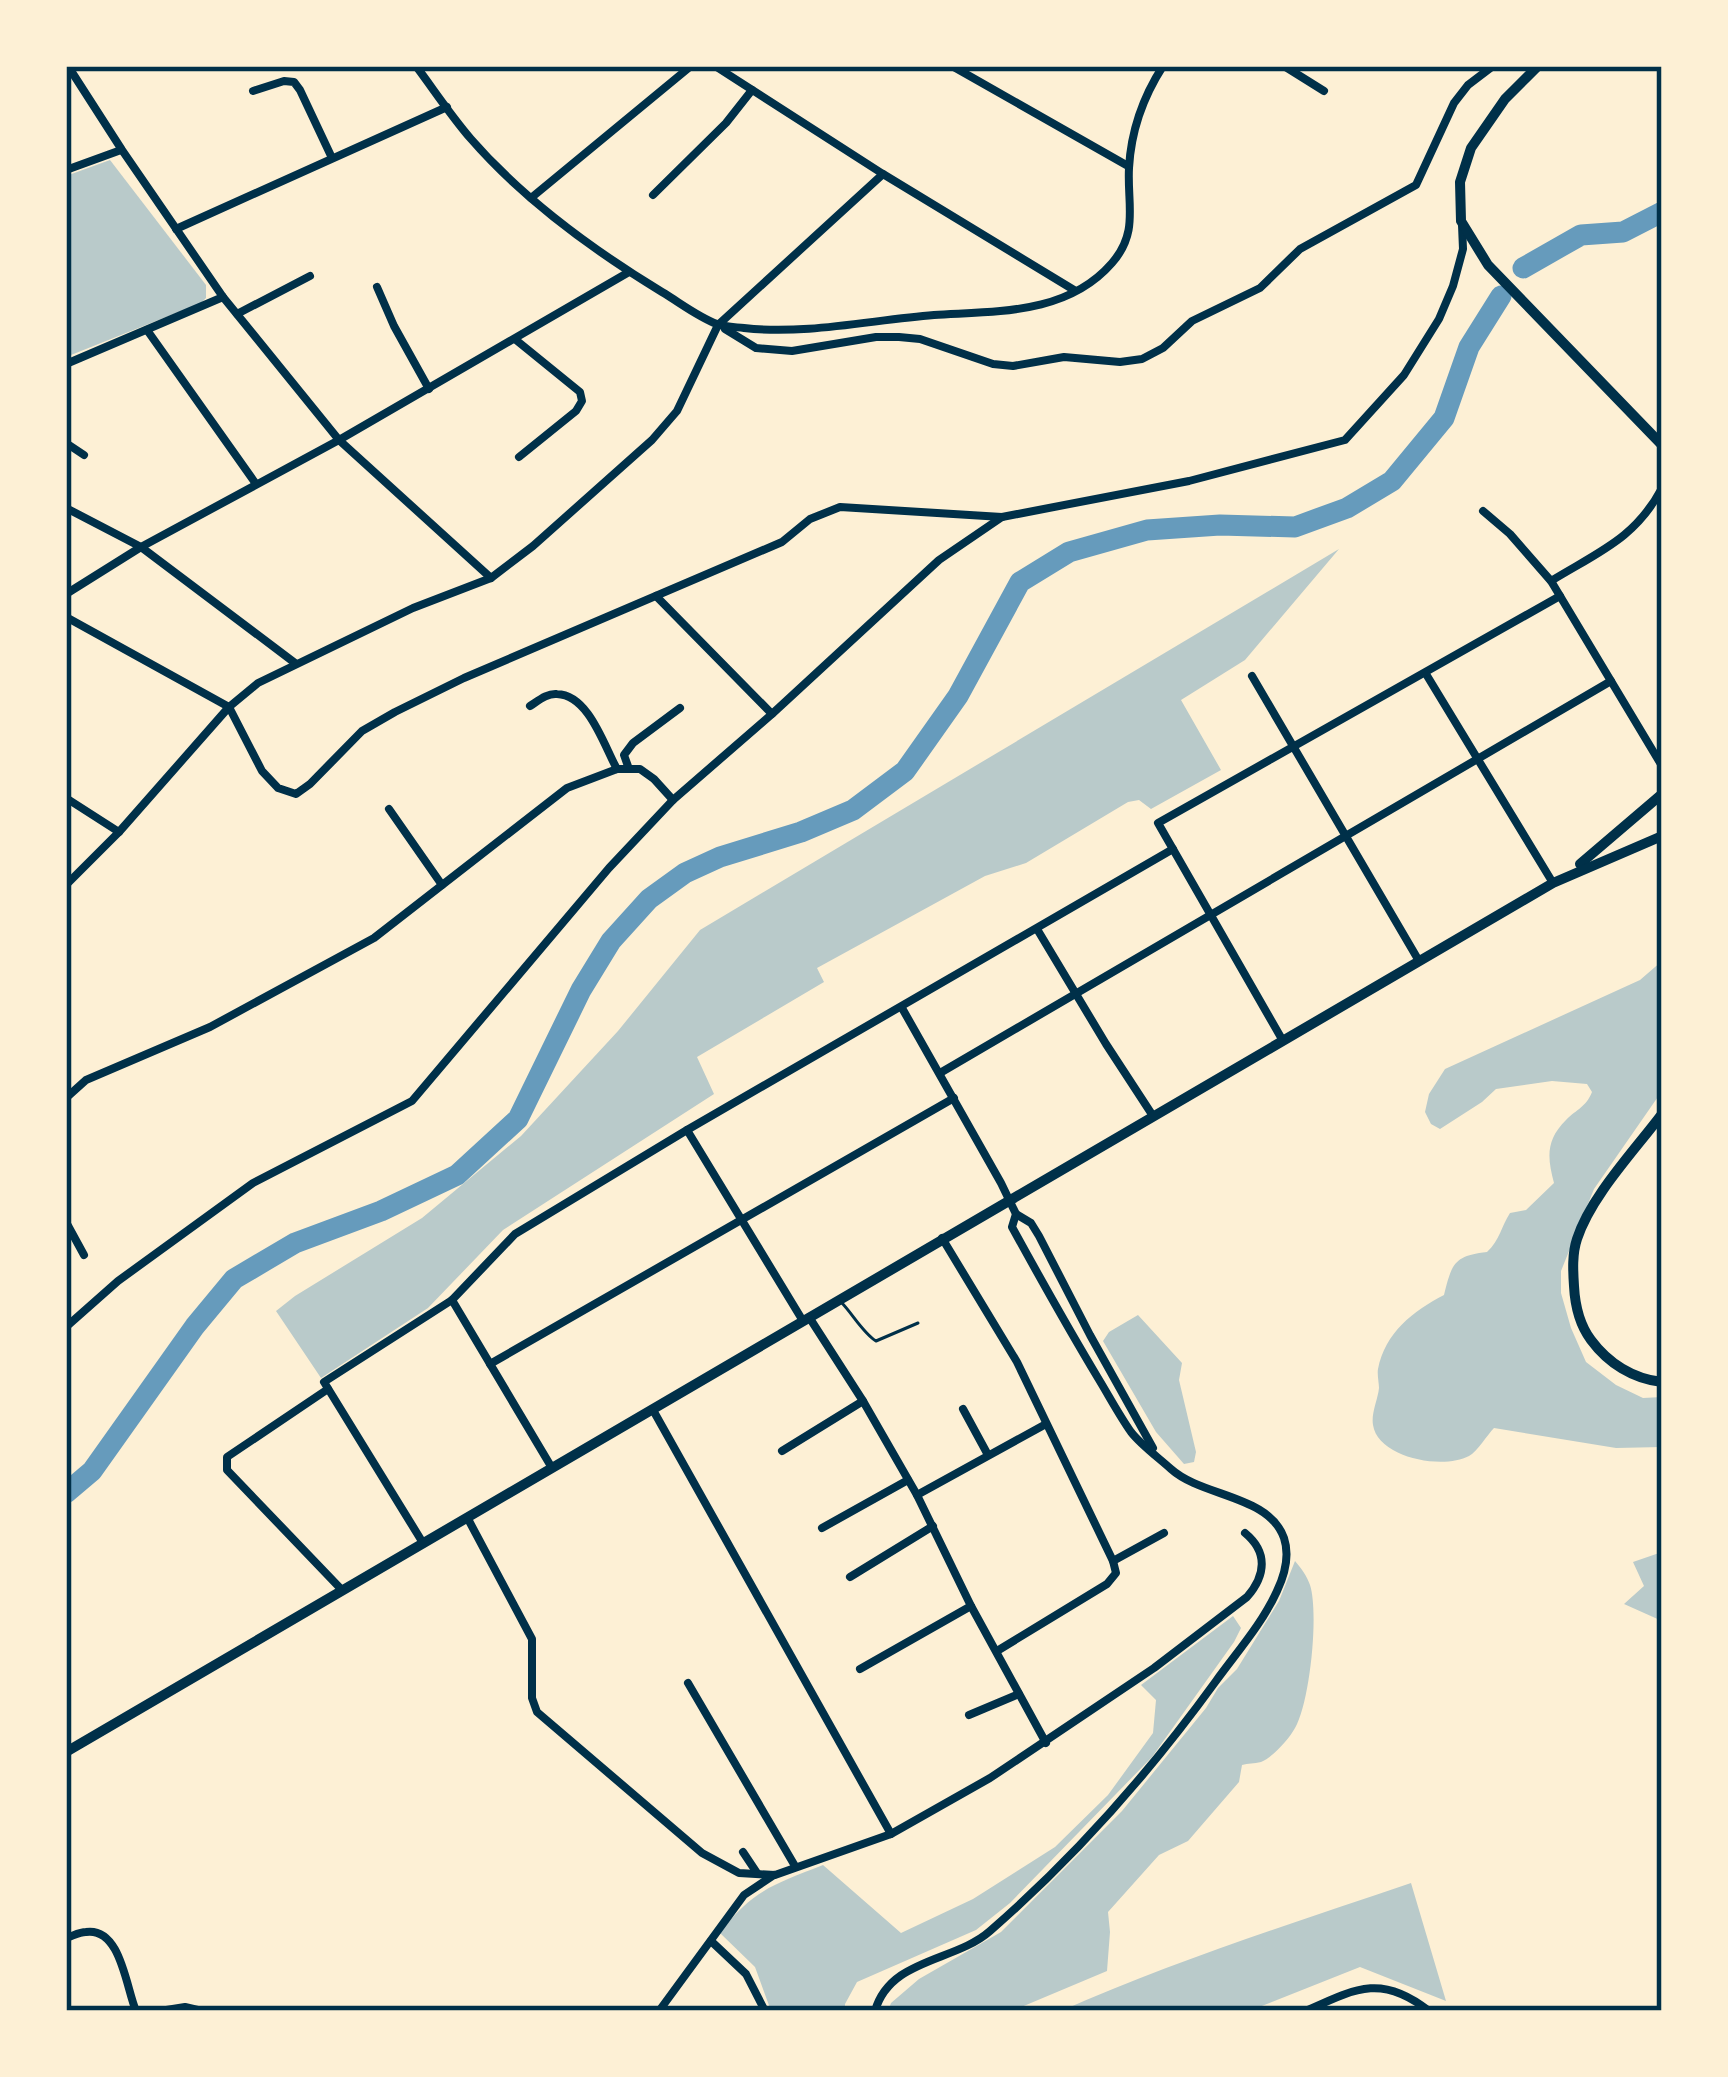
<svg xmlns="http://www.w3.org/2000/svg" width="1728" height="2077" font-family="Commissioner,sans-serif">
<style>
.green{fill:#b9caca}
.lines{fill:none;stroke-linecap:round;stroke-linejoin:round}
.river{stroke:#669bbc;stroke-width:21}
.service{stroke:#003049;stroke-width:3}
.minor{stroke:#003049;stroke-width:8}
.secondary{stroke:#003049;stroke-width:10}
.neatline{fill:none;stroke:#003049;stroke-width:4.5}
</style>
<rect width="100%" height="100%" fill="#fdf0d5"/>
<g class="green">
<path d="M 110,160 L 206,285 L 206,298 L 201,303 L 66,357 L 66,176 Z"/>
<path d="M 1339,549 L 1245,660 L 1181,700 L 1221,770 L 1151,809 L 1139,800 L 1128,802 L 1026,863 L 985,876 L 817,968 L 824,982 L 697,1057 L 714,1094 L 503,1230 L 428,1308 L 321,1378 L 276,1311 L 295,1296 L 422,1218 L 521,1136 L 618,1031 L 700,930 Z"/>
<path d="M 1662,961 L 1662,1091 L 1594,1189 L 1561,1271 L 1561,1293 L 1571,1328 L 1586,1362 L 1616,1385 L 1643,1398 L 1662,1397 L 1662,1447 L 1616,1448 L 1494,1428 C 1487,1435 1478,1451 1469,1456 C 1443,1470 1378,1458 1373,1425 C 1371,1413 1378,1399 1379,1388 C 1379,1383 1377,1374 1378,1369 C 1385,1333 1413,1311 1444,1295 C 1452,1263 1454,1256 1487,1252 C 1500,1240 1501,1227 1510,1213 L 1526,1210 L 1554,1183 C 1547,1157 1546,1140 1566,1120 C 1577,1109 1586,1107 1592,1092 L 1587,1084 L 1552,1081 L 1496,1089 L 1482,1102 L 1440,1129 L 1431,1124 L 1425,1112 L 1429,1094 L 1445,1069 L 1640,980 Z"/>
<path d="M 1138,1315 L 1182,1363 L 1179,1380 L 1196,1452 L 1194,1462 L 1184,1464 L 1156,1432 L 1103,1341 L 1109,1332 Z"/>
<path d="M 1662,1552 L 1662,1621 L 1624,1604 L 1644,1586 L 1633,1562 Z"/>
<path d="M 1295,1561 C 1301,1568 1307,1576 1310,1585 C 1319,1613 1310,1702 1295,1728 C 1289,1739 1273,1757 1261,1762 C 1254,1764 1248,1763 1242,1765 L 1239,1782 L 1188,1841 L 1159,1855 L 1108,1912 L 1110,1932 L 1107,1971 L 1012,2011 L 888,2011 L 891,2003 L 919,1979 L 1001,1932 L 1122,1811 L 1206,1708 L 1218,1688 L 1237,1669 L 1279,1601 Z"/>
<path d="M 1233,1616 L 1241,1628 L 1234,1642 L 1152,1757 L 1010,1903 L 976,1930 L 857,1982 L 845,2004 L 845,2011 L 771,2011 L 755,1967 L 720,1933 C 752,1890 775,1884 823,1865 L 901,1933 L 973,1899 L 1055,1847 L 1108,1795 L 1153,1733 L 1156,1700 L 1141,1685 Z"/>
<path d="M 1411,1883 L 1446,2001 L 1360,1967 L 1249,2011 L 1061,2011 C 1174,1961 1293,1923 1411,1883 Z"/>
</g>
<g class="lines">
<g class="river">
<path d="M 1523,268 L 1581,235 L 1623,232 L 1662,212"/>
<path d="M 66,1493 L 92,1471 L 195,1326 L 234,1279 L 295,1243 L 381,1211 L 457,1175 L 518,1119 L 581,990 L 611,941 L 649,899 L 685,873 L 720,857 L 801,832 L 853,810 L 905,771 L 958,696 L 1020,582 L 1069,552 L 1147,530 L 1220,525 L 1295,527 L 1347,508 L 1392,481 L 1444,418 L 1469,347 L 1501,296"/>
</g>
<path class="service" d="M 841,1302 C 852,1313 863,1333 876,1341 L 918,1323"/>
<g class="minor">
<path d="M 68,66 L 122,150 L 223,297 L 339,440 L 491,578"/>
<path d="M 416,66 C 434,90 451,116 471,139 C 524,200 593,250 662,292 C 679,302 698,317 717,324 C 725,327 735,327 744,328 C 806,335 871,320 934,315 C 996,311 1067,315 1112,263 C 1139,232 1127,205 1129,168 C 1131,131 1143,97 1163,66"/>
<path d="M 715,66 L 883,174 L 1074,290"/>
<path d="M 952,66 L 1128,166"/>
<path d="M 1284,66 L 1324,91"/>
<path d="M 253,91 L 284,81 L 294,82 L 300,90 L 332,158"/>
<path d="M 66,170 L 121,150"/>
<path d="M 653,195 L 726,123 L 752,90"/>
<path d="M 531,198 L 691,66"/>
<path d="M 176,229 L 447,107"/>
<path d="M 377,287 L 394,326 L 429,389"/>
<path d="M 237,314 L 310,276"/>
<path d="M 725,329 L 756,348 L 792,351 L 876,337 L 899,337 L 920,339 L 993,364 L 1013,366 L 1064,357 L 1120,362 L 1142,359 L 1163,348 L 1192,321 L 1260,288 L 1300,249 L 1416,185 L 1454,103 L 1468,85 L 1493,66"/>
<path d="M 147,330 L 256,484"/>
<path d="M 516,340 L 580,392 L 582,401 L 576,411 L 519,457"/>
<path d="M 66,364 L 223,297"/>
<path d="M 66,443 L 84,455"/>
<path d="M 66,508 L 141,547 L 295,663"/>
<path d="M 1483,511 L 1510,534 L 1551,581 L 1662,766"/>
<path d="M 1551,581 C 1598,552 1635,539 1662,488"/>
<path d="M 66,594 L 141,547 L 339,440 L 629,272"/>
<path d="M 656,596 L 772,714"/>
<path d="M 66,617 L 229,707 L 262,771 L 278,788 L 296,794 L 310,784 L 362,731 L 395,712 L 464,678 L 782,542 L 810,519 L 840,507 L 1002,517"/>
<path d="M 1426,674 L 1553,883"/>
<path d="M 1252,676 L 1419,961"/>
<path d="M 530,706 C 538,701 547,693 557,694 C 589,695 604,746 617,769"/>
<path d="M 629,769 L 624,755 L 633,743 L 680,708"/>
<path d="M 66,798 L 119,832"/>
<path d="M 389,809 L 442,885"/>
<path d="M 66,885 L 119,832 L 229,707 L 258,683 L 413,608 L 491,578 L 533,546 L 652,440 L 677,411 L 718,325 L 883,174"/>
<path d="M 1037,929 L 1106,1044 L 1153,1116"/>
<path d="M 1283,1041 L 1158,823 L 1560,596"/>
<path d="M 940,1073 L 1611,681"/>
<path d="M 66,1098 L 86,1080 L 210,1027 L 374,938 L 567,788 L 617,769 L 640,769 L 654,779 L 673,800"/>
<path d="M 687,1130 L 803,1321"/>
<path d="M 1016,1214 L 1031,1223 L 1039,1236 L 1090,1335 L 1153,1448"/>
<path d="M 66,1222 L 84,1255"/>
<path d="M 942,1238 L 1017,1362 L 1113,1561 L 1116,1573 L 1107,1584 L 997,1651"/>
<path d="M 452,1300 L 552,1468"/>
<path d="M 809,1317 L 863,1401 L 917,1495 L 971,1606 L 1046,1743"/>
<path d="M 66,1327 L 118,1281 L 253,1183 L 412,1101 L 609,868 L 673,800 L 772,714 L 939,560 L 1002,517 L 1189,481 L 1345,440 L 1404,375 L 1439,319 L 1453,286 L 1463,249 L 1462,225"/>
<path d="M 490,1364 L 954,1098"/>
<path d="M 328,1389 L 227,1457 L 227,1470 L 341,1589"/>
<path d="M 963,1409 L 988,1455"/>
<path d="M 653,1410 L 891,1834"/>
<path d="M 782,1451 L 863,1401"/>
<path d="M 917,1495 L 1046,1424"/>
<path d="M 468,1519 L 532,1639 L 532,1698 L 537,1712 L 702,1853 L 739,1873 L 775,1875 L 891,1834 L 990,1778 L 1154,1668 L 1247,1597 C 1266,1575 1268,1552 1245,1533"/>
<path d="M 822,1528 L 908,1480"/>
<path d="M 423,1543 L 324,1382 L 452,1300 L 515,1234 L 687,1130 L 1173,849"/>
<path d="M 1113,1561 L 1164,1533"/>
<path d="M 850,1577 L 933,1526"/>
<path d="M 860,1669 L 971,1606"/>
<path d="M 688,1683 L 795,1866"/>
<path d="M 969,1715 L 1019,1694"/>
<path d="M 743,1852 L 757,1873"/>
<path d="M 66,1938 C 73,1936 79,1932 86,1932 C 121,1927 126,1988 136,2011"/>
<path d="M 711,1941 L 746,1974 L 765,2011"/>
<path d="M 160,2011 L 185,2007 L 202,2011"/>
<path d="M 659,2011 L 744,1895 L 774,1875"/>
<path d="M 875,2011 C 890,1958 955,1962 990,1931 C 1075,1857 1150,1772 1216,1681 C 1237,1652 1262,1624 1277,1591 C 1285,1574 1290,1556 1284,1538 C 1269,1495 1202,1497 1171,1469 C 1159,1458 1141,1445 1131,1432 C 1119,1415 1109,1396 1098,1378 C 1068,1328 1040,1278 1012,1227 L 1016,1214 L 1001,1183 L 902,1008"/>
<path d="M 1306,2011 C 1356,1988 1382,1974 1429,2011"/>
</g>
<g class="secondary">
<path d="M 1538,66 L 1505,99 L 1471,148 L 1460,182 L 1461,221 L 1488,265 L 1662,445"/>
<path d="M 1580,864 L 1662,794"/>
<path d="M 1662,1114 C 1635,1150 1591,1196 1577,1239 C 1572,1254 1573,1271 1574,1286 C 1575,1305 1579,1324 1591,1340 C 1608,1363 1633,1379 1662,1382"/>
<path d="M 66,1752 L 1553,883 L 1662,836"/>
</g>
</g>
<rect width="1728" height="2077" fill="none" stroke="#fdf0d5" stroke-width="138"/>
<rect x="69" y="69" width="1590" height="1939" class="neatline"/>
</svg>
